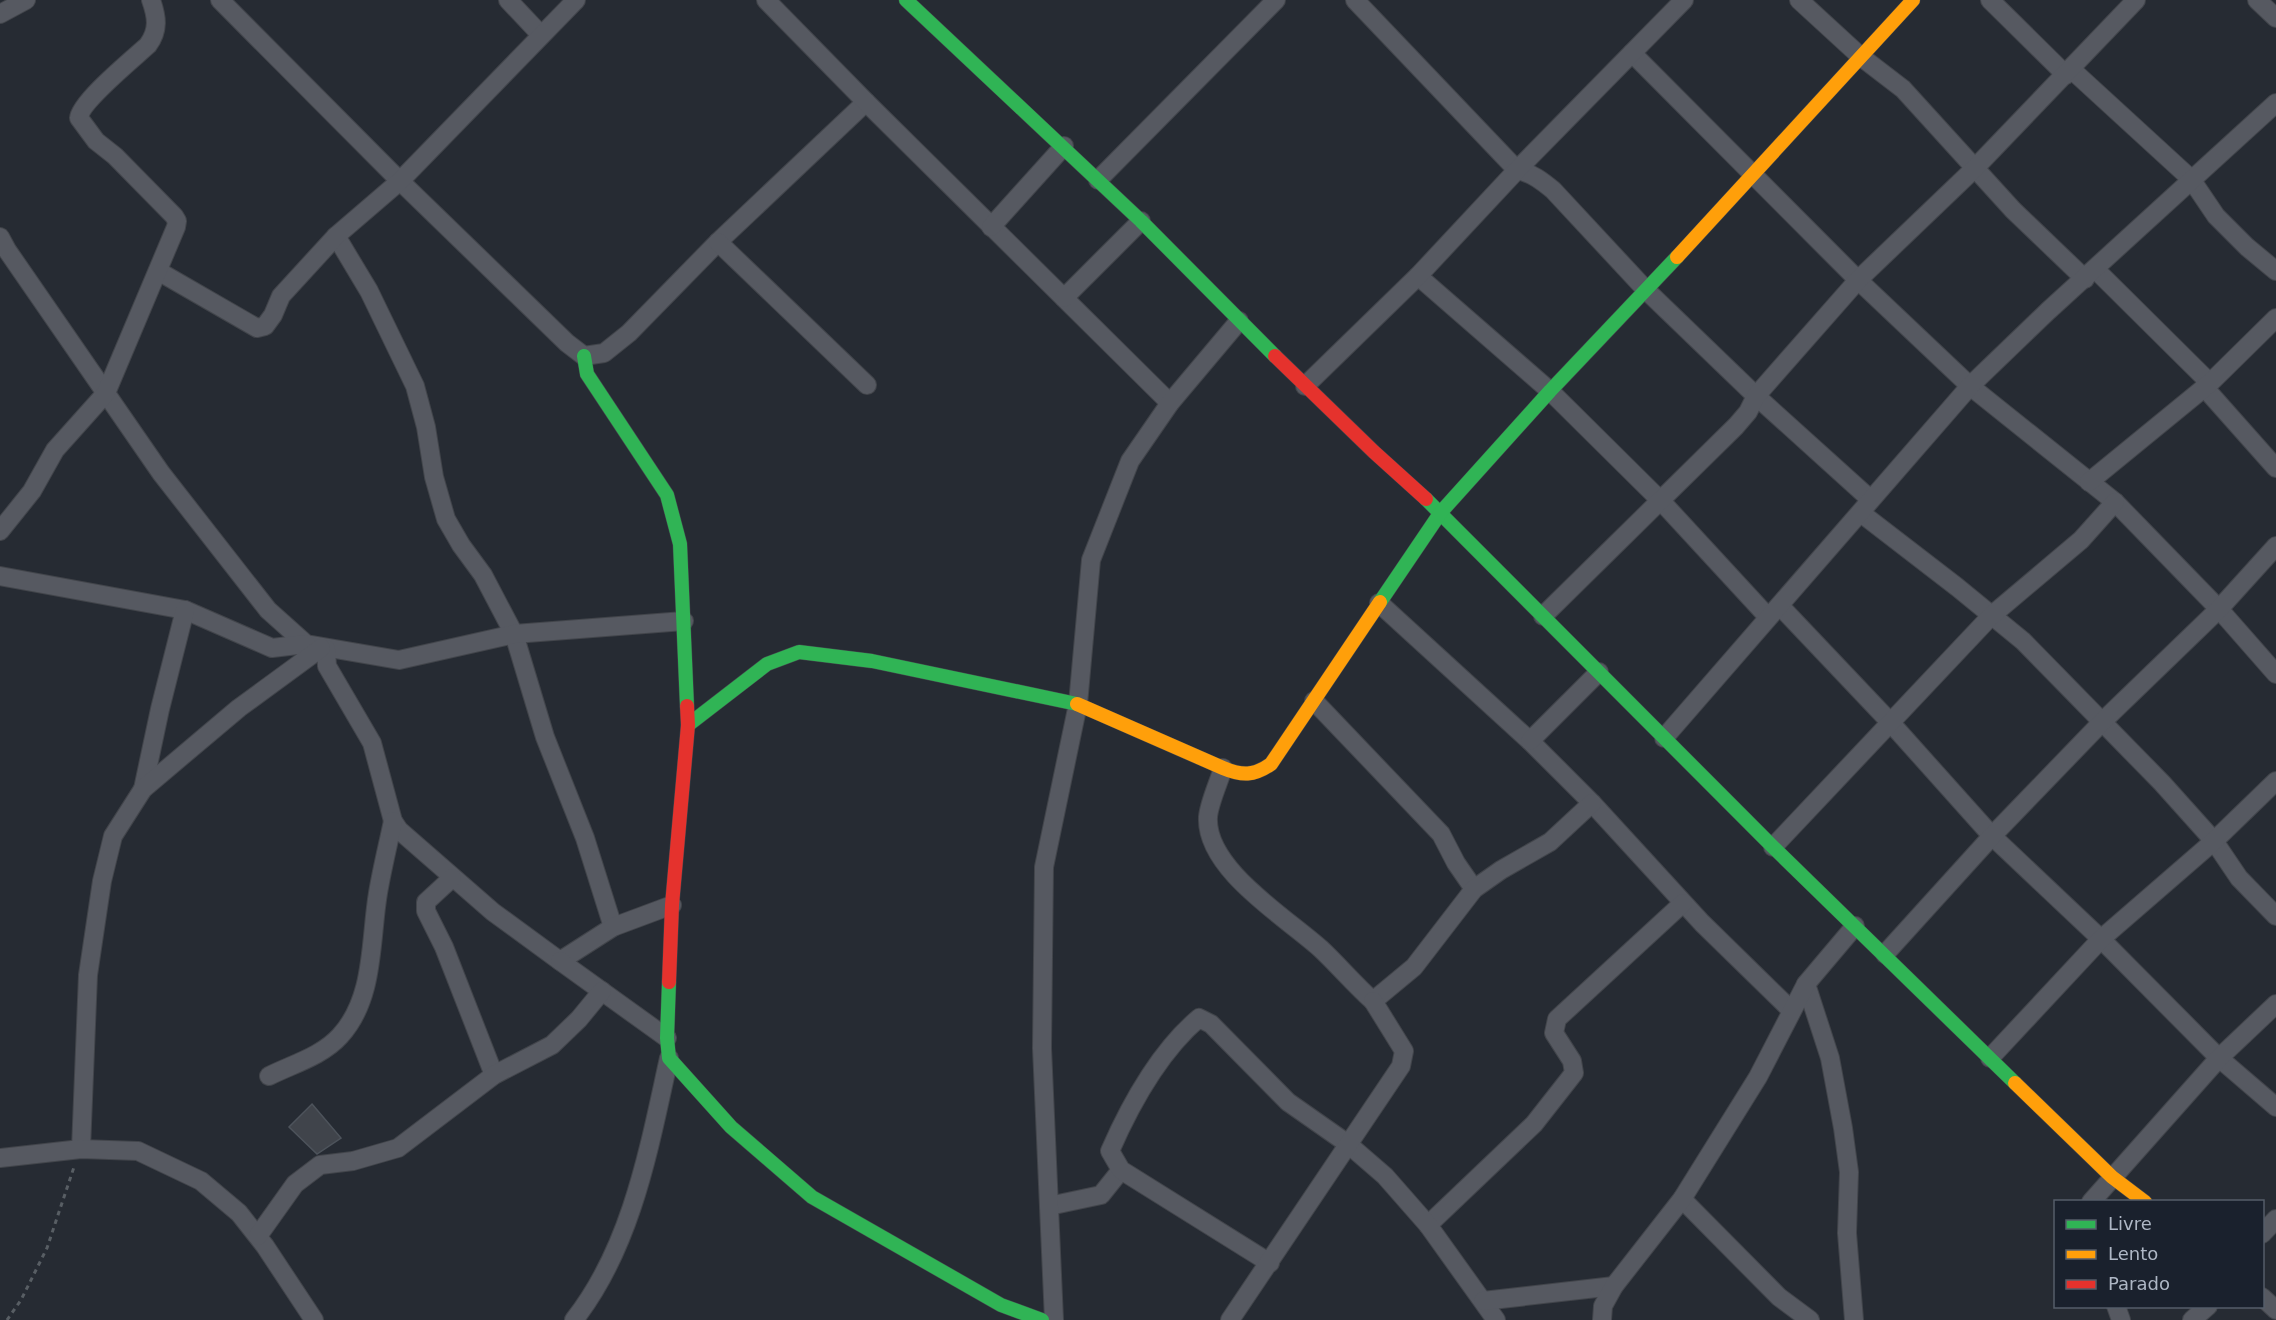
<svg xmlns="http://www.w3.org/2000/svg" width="2276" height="1320" font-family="'DejaVu Sans',sans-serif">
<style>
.building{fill:#40444b;stroke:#4d535b;stroke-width:1.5}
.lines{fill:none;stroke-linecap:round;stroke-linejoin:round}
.street-casing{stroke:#42454b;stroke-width:20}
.fast-casing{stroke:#42454b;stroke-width:15}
.slow-casing{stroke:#42454b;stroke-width:15}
.jam-casing{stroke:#42454b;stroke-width:15}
.path{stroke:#585e64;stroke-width:3;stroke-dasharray:4.5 4.5;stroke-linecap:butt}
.street{stroke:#565961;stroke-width:18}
.fast{stroke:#30b455;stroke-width:14}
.slow{stroke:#ff9f0a;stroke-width:14}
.jam{stroke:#e5322d;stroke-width:14}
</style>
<rect width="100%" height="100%" fill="#262b33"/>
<path class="building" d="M 312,1104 L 341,1138 L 317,1154 L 289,1127 Z"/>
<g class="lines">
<g class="street-casing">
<g id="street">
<path d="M 220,0 L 400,181 L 567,343 L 584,356 L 604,353 L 629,333 L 718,242 L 866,102"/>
<path d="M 508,0 L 541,35"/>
<path d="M 766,0 L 866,102 L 1170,403"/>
<path d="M 1355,0 L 1517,170 C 1532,173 1542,181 1553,190 L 1646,290 L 1756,396 L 1870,499"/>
<path d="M 1799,0 L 1860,56 L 1903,89 L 2013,210 L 2085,279"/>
<path d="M 1990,0 L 2066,75"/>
<path d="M 2257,0 L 2276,18"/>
<path d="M 0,14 L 26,0"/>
<path d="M 1632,53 L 1858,280 L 1970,386 L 2115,502 L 2219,609 L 2276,674"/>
<path d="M 2071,69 L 2191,179 L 2216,216 L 2247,247 L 2276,271"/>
<path d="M 1098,180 L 1276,0"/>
<path d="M 991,227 L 1064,146"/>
<path d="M 336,236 L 369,291 L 415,386 L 426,427 L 434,477 L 446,519 L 461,545 L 483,575 L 514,634 L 545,737 L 585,838 L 613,927"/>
<path d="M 0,237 L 7,250 L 161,473 L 268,610 L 306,644 L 399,660 L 514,634 L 684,621"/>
<path d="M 718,242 L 867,385"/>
<path d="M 2095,269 L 2210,383"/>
<path d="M 158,271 L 257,328 L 265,326 L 273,315 L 281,296 L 336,236 L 400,181 L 576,0"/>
<path d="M 1418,276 L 1550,391 L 1661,501 L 1768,617"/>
<path d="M 1064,298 L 1141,221"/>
<path d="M 1305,386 L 1418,276 L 1517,170 L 1684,0"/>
<path d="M 2204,387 L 2276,468"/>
<path d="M 2089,482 L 2210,383 L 2276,318"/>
<path d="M 1861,513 L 1957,587 L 2023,641 L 2162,783 L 2214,841 L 2239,878 L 2276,916"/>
<path d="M 0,531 L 32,491 L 55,450 L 106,393 L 176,227 L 177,221 L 174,216 L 115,156 L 96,141 L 79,118 C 80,102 134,58 148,45 C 159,30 157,17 151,0"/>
<path d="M 0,576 L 185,610 L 272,648 L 306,644"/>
<path d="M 1379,603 L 1530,741 L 1592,803 L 1702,923 L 1791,1010"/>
<path d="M 1780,606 L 1890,722 L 1992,836 L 2101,939 L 2219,1058 L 2276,1107"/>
<path d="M 1543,616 L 1736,426 L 1748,412 L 1756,396 L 1858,280 L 1975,168 L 2136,0"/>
<path d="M 326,649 L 327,666 L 372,743 L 393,821 L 399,830 L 493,912 L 560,961 L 613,927 L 672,905"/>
<path d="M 1314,701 L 1441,834 L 1456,863 L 1474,889"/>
<path d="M 1664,738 L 1970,386 L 2048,311 L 2276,103"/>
<path d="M 1530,741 L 1599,672"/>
<path d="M 1223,768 C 1219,782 1209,803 1208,817 C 1205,869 1287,918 1321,949 C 1339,966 1355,985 1373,1001 L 1414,967 L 1474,889 L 1501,870 L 1550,842 L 1592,803"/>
<path d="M 143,789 L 160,709 L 185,610"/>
<path d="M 1773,847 L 1991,616 L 2081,540 L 2115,502"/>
<path d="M 452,878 L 426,902 L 426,911 L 444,947 L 494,1075"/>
<path d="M 1885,954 L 1992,836 L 2103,721 L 2219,609 L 2276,546"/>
<path d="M 560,961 L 667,1038"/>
<path d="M 1806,984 L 1830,1058 L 1843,1128 L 1849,1172 L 1847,1233 L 1854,1320"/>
<path d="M 1990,1058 L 2101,939 L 2214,841 L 2276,781"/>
<path d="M 269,1076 C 293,1064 322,1056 340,1036 C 375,998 370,940 378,893 C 382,869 388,845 393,821"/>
<path d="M 81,1149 L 88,975 L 102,881 L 113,836 L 143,789 L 239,708 L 321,648"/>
<path d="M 0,1158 L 81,1149 L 138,1151 L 201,1181 L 239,1213 L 265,1246 L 314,1320"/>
<path d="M 1682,1199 L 1779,1297 L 1810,1320"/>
<path d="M 2091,1202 L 2219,1058 L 2276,1004"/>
<path d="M 1049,1206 L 1101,1195 L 1121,1170"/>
<path d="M 1428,1225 L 1534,1124 L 1574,1073 L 1572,1061 L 1554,1033 L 1557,1019 L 1683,903"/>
<path d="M 2262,1234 L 2276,1219"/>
<path d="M 258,1236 L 295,1184 L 320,1165 L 353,1161 L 398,1148 L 494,1075 L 552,1045 L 579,1019 L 602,991"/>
<path d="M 1270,1263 L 1121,1170 L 1110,1151 C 1131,1103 1159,1052 1199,1018 L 1211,1024 L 1288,1102 L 1348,1144 L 1385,1176 L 1428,1225 L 1496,1320"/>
<path d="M 2262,1297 L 2276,1310"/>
<path d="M 1483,1301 L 1614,1286"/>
<path d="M 2116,1306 L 2121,1320"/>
<path d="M 574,1320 C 632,1246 649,1148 669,1058"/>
<path d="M 1054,1320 L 1042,1048 L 1044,867 L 1078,704 L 1091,560 L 1130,461 L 1170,403 L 1239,321"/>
<path d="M 1230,1320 L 1401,1066 L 1404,1051 L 1373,1001"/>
<path d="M 1602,1320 L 1603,1306 L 1614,1286 L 1682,1199 L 1758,1077 L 1806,984 L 1855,926"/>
<path d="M 2192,1320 L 2208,1306"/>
</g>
</g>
<g class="fast-casing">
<g id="fast">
<path d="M 906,0 L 1141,221 L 1275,356"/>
<path d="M 584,356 L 587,374 L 667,495 L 680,544 L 687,706"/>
<path d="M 1426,499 L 1773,847 L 2015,1083"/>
<path d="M 1380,602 L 1441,512 L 1550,391 L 1677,257"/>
<path d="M 688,725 L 767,664 L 799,652 L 872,661 L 1077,704"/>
<path d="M 669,982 L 667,1038 L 669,1058 L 731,1127 L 812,1197 L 1001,1305 L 1042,1320"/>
</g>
</g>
<g class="slow-casing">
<g id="slow">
<path d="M 1677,257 L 1913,0"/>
<path d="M 1077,704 L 1223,768 C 1242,776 1254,776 1271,764 L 1380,602"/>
<path d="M 2015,1083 L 2112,1177 L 2145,1202"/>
</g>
</g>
<g class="jam-casing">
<g id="jam">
<path d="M 1275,356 L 1374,452 L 1426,499"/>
<path d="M 669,982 L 672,905 L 688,725 L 687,706"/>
</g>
</g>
<path class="path" d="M 7,1320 L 21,1300 L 47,1248 L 74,1167"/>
<use href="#street" class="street"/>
<use href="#fast" class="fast"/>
<use href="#slow" class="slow"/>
<use href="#jam" class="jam"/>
</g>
<rect x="2054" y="1200" width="210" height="108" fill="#1a212d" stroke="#555d6a" stroke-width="1.5"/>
<rect x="2066" y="1220" width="30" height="9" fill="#30b455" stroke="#555d6a" stroke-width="1.5"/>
<text x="2108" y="1230" font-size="18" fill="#aeb7c5">Livre</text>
<rect x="2066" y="1250" width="30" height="9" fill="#ff9f0a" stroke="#555d6a" stroke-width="1.5"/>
<text x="2108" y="1260" font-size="18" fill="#aeb7c5">Lento</text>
<rect x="2066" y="1280" width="30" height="9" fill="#e5322d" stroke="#555d6a" stroke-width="1.5"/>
<text x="2108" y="1290" font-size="18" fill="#aeb7c5">Parado</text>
</svg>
